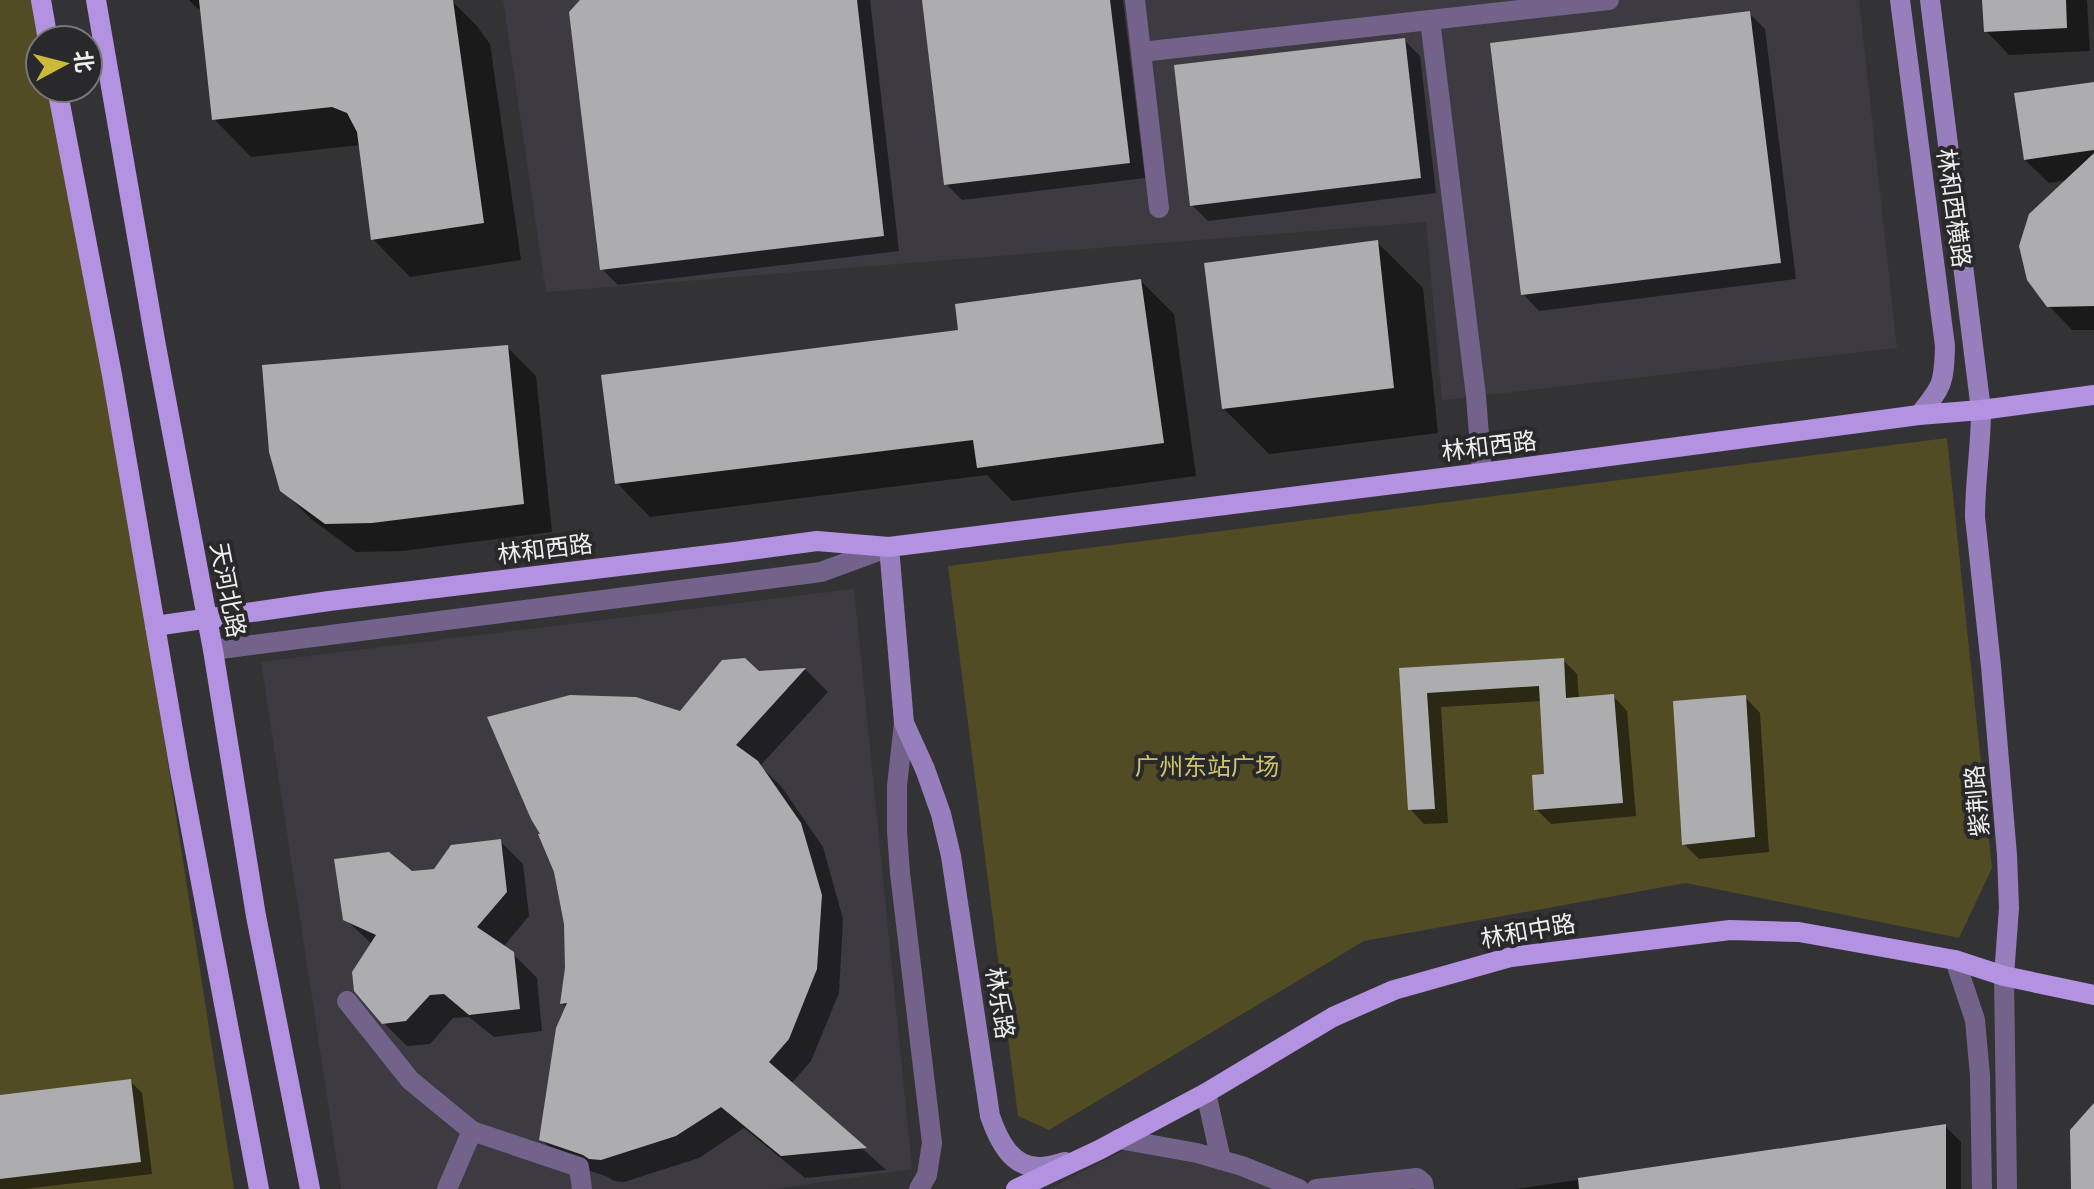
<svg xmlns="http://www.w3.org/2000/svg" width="2094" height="1189" font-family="Arial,'Noto Sans SC',sans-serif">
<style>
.built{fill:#3d3a42}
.green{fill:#514c24}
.shadow{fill:#0007}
.building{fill:#adacaf}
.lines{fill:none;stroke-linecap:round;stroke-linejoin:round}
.minor{stroke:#73638b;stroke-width:20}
.tertiary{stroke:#73638b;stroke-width:20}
.secondary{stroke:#977ebc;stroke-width:20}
.primary{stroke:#b392e2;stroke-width:20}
.labels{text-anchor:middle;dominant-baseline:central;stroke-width:8;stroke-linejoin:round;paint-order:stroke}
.street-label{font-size:24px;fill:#ededee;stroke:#29282a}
.park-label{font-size:24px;fill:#cec46c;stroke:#29282a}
</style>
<rect width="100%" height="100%" fill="#333234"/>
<g class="built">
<path d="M 503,0 L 1859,0 L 1897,348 L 1442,400 L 1426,222 L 546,292 Z"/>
<path d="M 854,589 L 912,1169 L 774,1189 L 341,1189 L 261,662 Z"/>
<path d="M 1125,1150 L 1235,1170 L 1285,1189 L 1049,1189 Z"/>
</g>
<g class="green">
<path d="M 0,0 L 49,0 L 40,40 L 40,88 L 63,88 L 234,1189 L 0,1189 Z"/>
<path d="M 1947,438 L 1992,868 L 1959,938 L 1686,883 L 1364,941 L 1049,1130 L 1018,1116 L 948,566 Z"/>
</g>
<g class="shadow">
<path d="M 189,0 L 451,0 L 477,26 L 490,44 L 521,260 L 410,277 L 373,239 L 360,145 L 251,157 L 214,119 L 202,8 L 198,9 Z"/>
<path d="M 583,0 L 870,0 L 899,251 L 618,285 L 602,269 Z"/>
<path d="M 924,0 L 1123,0 L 1145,178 L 962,200 L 946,184 Z"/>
<path d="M 1984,0 L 2087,0 L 2090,51 L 2009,55 L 1986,31 Z"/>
<path d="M 1749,13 L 1765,29 L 1796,279 L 1539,311 L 1523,294 Z"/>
<path d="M 1404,40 L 1420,56 L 1436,193 L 1208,221 L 1192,205 Z"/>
<path d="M 2094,84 L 2094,330 L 2072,330 L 2049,306 L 2068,180 L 2049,183 L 2025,160 Z"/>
<path d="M 1377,242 L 1423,288 L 1438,433 L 1269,454 L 1223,408 Z"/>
<path d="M 1141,281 L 1174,314 L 1196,476 L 1012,501 L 987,475 L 650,517 L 617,483 L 960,332 Z"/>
<path d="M 507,347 L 536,376 L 552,532 L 402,551 L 356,552 L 311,519 L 282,490 Z"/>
<path d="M 1563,660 L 1577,674 L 1579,699 L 1613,696 L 1627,711 L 1636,816 L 1551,824 L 1536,809 L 1546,776 L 1541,701 L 1441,707 L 1448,823 L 1424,824 L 1410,809 L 1401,670 Z"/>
<path d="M 806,670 L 828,692 L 760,766 L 781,786 L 823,847 L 843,919 L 839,993 L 811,1061 L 791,1084 L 886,1170 L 805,1178 L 744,1128 L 699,1158 L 624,1182 L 614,1181 L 608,1177 L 564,1162 L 541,1139 L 567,1008 L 562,1003 L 681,714 L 758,673 Z"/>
<path d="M 1745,697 L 1760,713 L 1769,852 L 1699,859 L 1684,844 Z"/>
<path d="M 500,841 L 523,864 L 529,916 L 503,947 L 513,954 L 537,978 L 542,1031 L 494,1037 L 469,1017 L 453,1018 L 430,1044 L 407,1046 L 383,1022 L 372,944 L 345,919 L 411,873 L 435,870 Z"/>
<path d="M 130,1081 L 142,1093 L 152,1174 L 24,1189 L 0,1189 L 0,1097 Z"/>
<path d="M 1945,1126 L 1961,1142 L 1961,1189 L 1515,1189 Z"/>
</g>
<g class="building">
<path d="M 199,0 L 453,0 L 484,223 L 371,240 L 357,132 L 347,113 L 332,107 L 212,120 Z"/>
<path d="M 580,0 L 857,0 L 884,236 L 600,270 L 569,12 Z"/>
<path d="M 922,0 L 1110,0 L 1130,163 L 944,185 Z"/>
<path d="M 1982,0 L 2066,0 L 2067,28 L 1984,32 Z"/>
<path d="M 1750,11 L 1781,263 L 1521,295 L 1490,43 Z"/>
<path d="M 1405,38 L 1421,178 L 1190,206 L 1174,65 Z"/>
<path d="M 2094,82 L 2094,150 L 2024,160 L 2014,93 Z"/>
<path d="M 2094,153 L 2094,306 L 2047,307 L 2027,280 L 2019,246 L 2029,214 Z"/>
<path d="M 1378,240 L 1394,388 L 1222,409 L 1204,263 Z"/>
<path d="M 1141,279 L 1164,443 L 977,468 L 973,440 L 615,484 L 601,375 L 958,330 L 955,304 Z"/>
<path d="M 508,345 L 524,504 L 372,523 L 325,524 L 280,491 L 269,452 L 262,365 Z"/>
<path d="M 745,658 L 759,671 L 806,668 L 736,745 L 758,761 L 801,823 L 822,895 L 817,969 L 789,1039 L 769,1062 L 867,1148 L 781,1156 L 721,1107 L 676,1136 L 601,1160 L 589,1159 L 583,1155 L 539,1140 L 556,1028 L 567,1003 L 560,1004 L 565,968 L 564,924 L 554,872 L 538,834 L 540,834 L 531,819 L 487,717 L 570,695 L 636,697 L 680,711 L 722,660 Z"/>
<path d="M 1564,658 L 1566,698 L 1614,694 L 1623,803 L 1534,810 L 1532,775 L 1544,774 L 1539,686 L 1427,693 L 1435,809 L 1408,810 L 1399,668 Z"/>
<path d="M 1746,695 L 1755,837 L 1682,845 L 1673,701 Z"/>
<path d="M 501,839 L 507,892 L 477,927 L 514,952 L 520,1009 L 469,1015 L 444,994 L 430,995 L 406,1021 L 382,1024 L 354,991 L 352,972 L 376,935 L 343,920 L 334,859 L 389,852 L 412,871 L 434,869 L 451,845 Z"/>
<path d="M 131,1079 L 141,1162 L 0,1179 L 0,1095 Z"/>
<path d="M 2094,1103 L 2094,1189 L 2071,1189 L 2070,1130 Z"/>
<path d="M 1946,1124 L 1946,1189 L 1579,1189 L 1578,1178 Z"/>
</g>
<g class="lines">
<g class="minor">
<path d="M 1135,0 L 1159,208"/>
<path d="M 1430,20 L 1609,0"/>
<path d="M 1141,52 L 1430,20 L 1476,396 L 1482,473"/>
<path d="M 347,1001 L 410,1080 L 472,1131 L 447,1189"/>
<path d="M 1206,1093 L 1221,1160"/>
<path d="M 472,1131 L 579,1167 L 582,1189"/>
<path d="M 1119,1139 L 1197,1153 L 1242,1166 L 1299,1189"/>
<path d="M 1316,1189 L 1417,1178 L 1423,1183 L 1424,1189"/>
</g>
<g class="tertiary">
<path d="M 213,650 L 821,572 L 889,547"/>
<path d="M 904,723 L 897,786 L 897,831 L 900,873 L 932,1143 L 927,1175 L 919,1189"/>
<path d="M 1955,960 L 1975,1020 L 1980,1076 L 1982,1189"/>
<path d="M 2004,976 L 2007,1189"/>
</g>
<g class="secondary">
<path d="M 1900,0 L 1945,346 C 1944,383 1943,386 1919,415"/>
<path d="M 1930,0 L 1981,410 C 1981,446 1975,481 1975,517 L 1991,666 L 2007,855 L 2009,908 L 2004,976"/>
<path d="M 889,547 L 904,723 L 925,769 L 941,814 L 951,856 L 990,1116 C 998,1139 1011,1168 1040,1167 C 1048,1167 1057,1164 1065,1162"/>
</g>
<g class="primary">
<path d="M 41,0 L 48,40"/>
<path d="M 96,0 L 156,346 L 213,650 L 256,916 L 310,1189"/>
<path d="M 57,88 L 112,375 L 180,771 L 259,1189"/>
<path d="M 155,626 L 329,601 L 727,553 L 817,541 L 889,547 L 1482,473 L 1919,415 L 1981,410 L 2094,395"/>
<path d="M 1016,1189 L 1099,1150 L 1206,1093 L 1333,1017 L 1394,990 L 1511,957 L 1730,930 L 1799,932 L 1955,960 L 2004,976 L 2094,995"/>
</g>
</g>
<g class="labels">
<g class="street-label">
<text transform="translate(1954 208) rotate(82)">林和西横路</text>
<text transform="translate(1489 446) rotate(-7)">林和西路</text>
<text transform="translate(545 549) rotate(-7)">林和西路</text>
<text transform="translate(228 590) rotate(79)">天河北路</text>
<text transform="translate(1977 801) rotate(-95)">紫荆路</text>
<text transform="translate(1528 931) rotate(-10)">林和中路</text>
<text transform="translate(1000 1003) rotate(81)">林乐路</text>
</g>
<g class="park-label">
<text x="1207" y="766">广州东站广场</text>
</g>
</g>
<g transform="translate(64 64) rotate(83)"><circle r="38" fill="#29282a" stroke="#777778" stroke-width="2"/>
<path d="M0-6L14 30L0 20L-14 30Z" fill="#c9bb3a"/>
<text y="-12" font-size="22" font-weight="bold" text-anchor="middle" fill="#ededee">北</text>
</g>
</svg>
